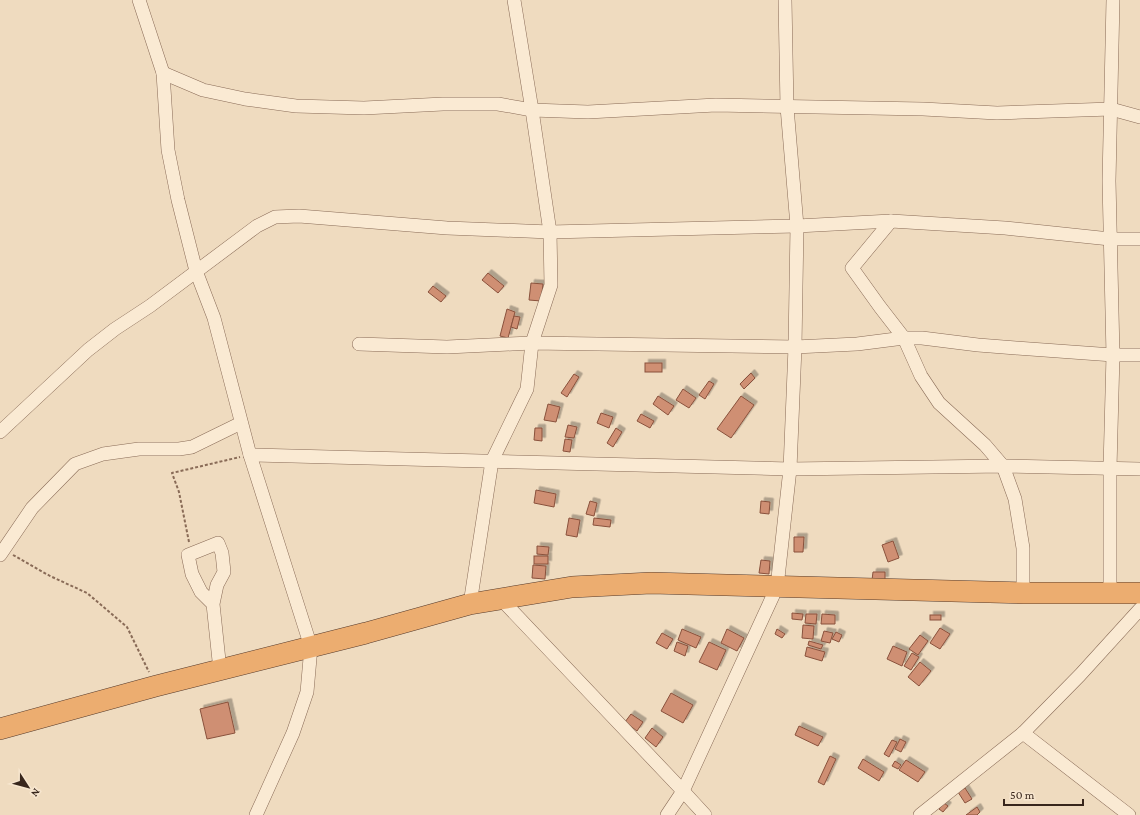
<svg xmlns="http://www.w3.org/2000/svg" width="1140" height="815" font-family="'Crimson Pro',serif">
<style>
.building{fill:#cf8f73;stroke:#89513c;filter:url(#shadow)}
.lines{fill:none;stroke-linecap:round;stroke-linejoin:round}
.minor-casing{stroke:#896b57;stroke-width:14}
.trunk-casing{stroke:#563a2b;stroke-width:22}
.path{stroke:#896b57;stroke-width:2;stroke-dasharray:3 2;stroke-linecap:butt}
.minor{stroke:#faead3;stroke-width:13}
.trunk{stroke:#ecad70;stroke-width:21}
</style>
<defs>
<filter id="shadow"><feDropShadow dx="3.5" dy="-3.5" stdDeviation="0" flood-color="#0004"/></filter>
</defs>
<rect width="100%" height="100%" fill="#efdbbf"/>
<g class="building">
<path d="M 488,273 L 504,286 L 498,293 L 482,280 Z"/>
<path d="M 531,283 L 543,284 L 541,301 L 529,300 Z"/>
<path d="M 433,286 L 446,296 L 441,302 L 428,292 Z"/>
<path d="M 507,309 L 515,312 L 508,338 L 500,336 Z"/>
<path d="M 514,316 L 520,317 L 517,329 L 511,327 Z"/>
<rect x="645" y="363" width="17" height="9"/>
<path d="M 751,373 L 755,378 L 744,389 L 740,384 Z"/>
<path d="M 574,374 L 579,377 L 567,397 L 561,393 Z"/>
<path d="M 709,381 L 714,384 L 705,399 L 699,395 Z"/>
<path d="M 683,389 L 696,398 L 689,408 L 676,400 Z"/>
<path d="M 658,396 L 674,406 L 668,415 L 653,404 Z"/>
<path d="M 741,396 L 754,405 L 731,438 L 717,429 Z"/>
<path d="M 548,404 L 560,407 L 556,422 L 544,420 Z"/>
<path d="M 601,413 L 613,417 L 609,428 L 597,423 Z"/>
<path d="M 641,414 L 654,421 L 650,428 L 637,421 Z"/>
<path d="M 568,425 L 577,427 L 574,438 L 565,437 Z"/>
<path d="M 535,428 L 542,428 L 542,441 L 534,440 Z"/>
<path d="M 616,428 L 622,432 L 613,447 L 607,443 Z"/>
<path d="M 565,439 L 572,440 L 570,452 L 563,451 Z"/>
<path d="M 536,490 L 556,494 L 554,507 L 534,503 Z"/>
<path d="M 590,501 L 597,503 L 594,516 L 586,514 Z"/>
<path d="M 761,501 L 770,502 L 769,514 L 760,513 Z"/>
<path d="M 569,518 L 580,520 L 577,537 L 566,535 Z"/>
<path d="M 594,518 L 611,520 L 610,527 L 593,525 Z"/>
<path d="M 794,537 L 804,537 L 803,552 L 794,552 Z"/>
<path d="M 893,541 L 899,558 L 888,562 L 882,545 Z"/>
<path d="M 537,546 L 549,547 L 548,555 L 537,554 Z"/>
<rect x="534" y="556" width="14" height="8"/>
<path d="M 761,560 L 770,561 L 769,574 L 759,573 Z"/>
<path d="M 533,565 L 546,566 L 545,579 L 532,578 Z"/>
<path d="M 873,572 L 885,572 L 885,580 L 872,580 Z"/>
<path d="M 792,613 L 803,614 L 802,620 L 792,619 Z"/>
<path d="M 806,614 L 817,614 L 816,624 L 805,623 Z"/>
<path d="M 822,614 L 835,615 L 835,624 L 821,624 Z"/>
<rect x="930" y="615" width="11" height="5"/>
<path d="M 803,625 L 814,626 L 813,639 L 802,638 Z"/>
<path d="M 940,628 L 950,634 L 940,649 L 930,643 Z"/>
<path d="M 682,629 L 701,637 L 696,648 L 678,640 Z"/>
<path d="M 727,629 L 744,638 L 737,651 L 721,643 Z"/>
<path d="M 777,629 L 785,634 L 782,638 L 775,634 Z"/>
<path d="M 824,631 L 833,633 L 830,643 L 821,641 Z"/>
<path d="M 836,632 L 842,635 L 839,642 L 832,639 Z"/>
<path d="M 662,633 L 673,639 L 667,649 L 656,643 Z"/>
<path d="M 920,635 L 928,641 L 918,655 L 909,649 Z"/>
<path d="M 809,641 L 823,645 L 821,649 L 808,645 Z"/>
<path d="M 677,642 L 688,646 L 685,656 L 674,651 Z"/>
<path d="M 709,642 L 726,650 L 717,670 L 699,662 Z"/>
<path d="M 893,646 L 907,652 L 902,666 L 887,659 Z"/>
<path d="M 807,647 L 825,652 L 822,661 L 805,656 Z"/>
<path d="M 912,653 L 919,657 L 911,670 L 904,666 Z"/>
<path d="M 920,662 L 931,671 L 919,686 L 908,677 Z"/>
<path d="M 671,693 L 693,705 L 683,723 L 661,711 Z"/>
<path d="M 228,702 L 235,733 L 207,739 L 200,709 Z"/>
<path d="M 631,714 L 643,722 L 637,731 L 625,722 Z"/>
<path d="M 799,726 L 823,737 L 818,746 L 795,735 Z"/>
<path d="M 652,728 L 663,737 L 656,747 L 645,738 Z"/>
<path d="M 900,739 L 906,742 L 901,752 L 895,749 Z"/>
<path d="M 892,740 L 897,742 L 889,757 L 884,754 Z"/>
<path d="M 830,756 L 836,759 L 824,785 L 818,782 Z"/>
<path d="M 863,759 L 884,772 L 879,781 L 858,768 Z"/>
<path d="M 906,760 L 925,772 L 918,782 L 899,770 Z"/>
<path d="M 895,761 L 901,765 L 898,769 L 892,766 Z"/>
<path d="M 965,788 L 972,799 L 965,803 L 958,792 Z"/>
<path d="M 944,803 L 948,806 L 943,812 L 939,809 Z"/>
<path d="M 977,807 L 980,812 L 977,815 L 966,815 Z"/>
</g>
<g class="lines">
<g class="minor-casing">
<g id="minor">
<path d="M 139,0 L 163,73 L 168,150 L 178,200 L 196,271 L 214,318 L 250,455 L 311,647 L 307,692 L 293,733 L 256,815"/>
<path d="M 163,73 L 203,90 L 245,99 L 296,106 L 364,108 L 443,104 L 498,104 L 532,110 L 588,112 L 716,105 L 923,109 L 997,113 L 1111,109 L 1140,117"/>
<path d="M 891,221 L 852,268 L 880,307 L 904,338 L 921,376 L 939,403 L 985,445 L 1003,466 L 1015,499 L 1023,548 L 1023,593"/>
<path d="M 359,344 L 447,347 L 532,343 L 795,347 L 857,344 L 904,338 L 922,338 L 978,345 L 1016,348 L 1113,355 L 1140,355"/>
<path d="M 0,432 L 88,350 L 115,329 L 150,306 L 257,226 L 275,217 L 299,216 L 447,228 L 550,232 L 797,226 L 891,221 L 1005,228 L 1110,239 L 1140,239"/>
<path d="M 250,455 L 790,469 L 1003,466 L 1140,469"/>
<path d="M 0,555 L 32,508 L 75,464 L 103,454 L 139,449 L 179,449 L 192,447 L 241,423"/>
<path d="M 1110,593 L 1110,468 L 1113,355 L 1109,181 L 1113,0"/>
<path d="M 500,598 L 683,791 L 705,815"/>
<path d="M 213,604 L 201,592 L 192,574 L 188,555 L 218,543 L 222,553 L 224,572 L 217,585 L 213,604 L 220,670"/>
<path d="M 470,604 L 492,461 L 527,389 L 532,343 L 551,285 L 550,232 L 532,110 L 514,0"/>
<path d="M 1023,733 L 1129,815"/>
<path d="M 667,815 L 683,791 L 777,587 L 790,469 L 795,347 L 797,226 L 787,107 L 785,0"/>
<path d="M 920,815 L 1023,733 L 1080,675 L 1140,609"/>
</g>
</g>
<g class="trunk-casing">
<path id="trunk" d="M 0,729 L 156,686 L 366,633 L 470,604 L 572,587 L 651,583 L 1023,593 L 1140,593"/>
</g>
<g class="path">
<path d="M 189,542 L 179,492 L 172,473 L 240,457"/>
<path d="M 13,555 L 50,576 L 87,593 L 127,627 L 149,672"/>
</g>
<use href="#minor" class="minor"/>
<use href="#trunk" class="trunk"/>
</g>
<g transform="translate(28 787) rotate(126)" stroke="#f7e6cf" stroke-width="3" paint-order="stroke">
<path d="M0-3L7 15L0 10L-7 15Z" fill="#38261c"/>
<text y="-6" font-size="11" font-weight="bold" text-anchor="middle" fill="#38261c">N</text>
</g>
<path d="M1004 799v6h79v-6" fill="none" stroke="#38261c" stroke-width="2"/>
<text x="1010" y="799" font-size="12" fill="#38261c" stroke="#f7e6cf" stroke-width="3" paint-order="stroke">50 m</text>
</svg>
